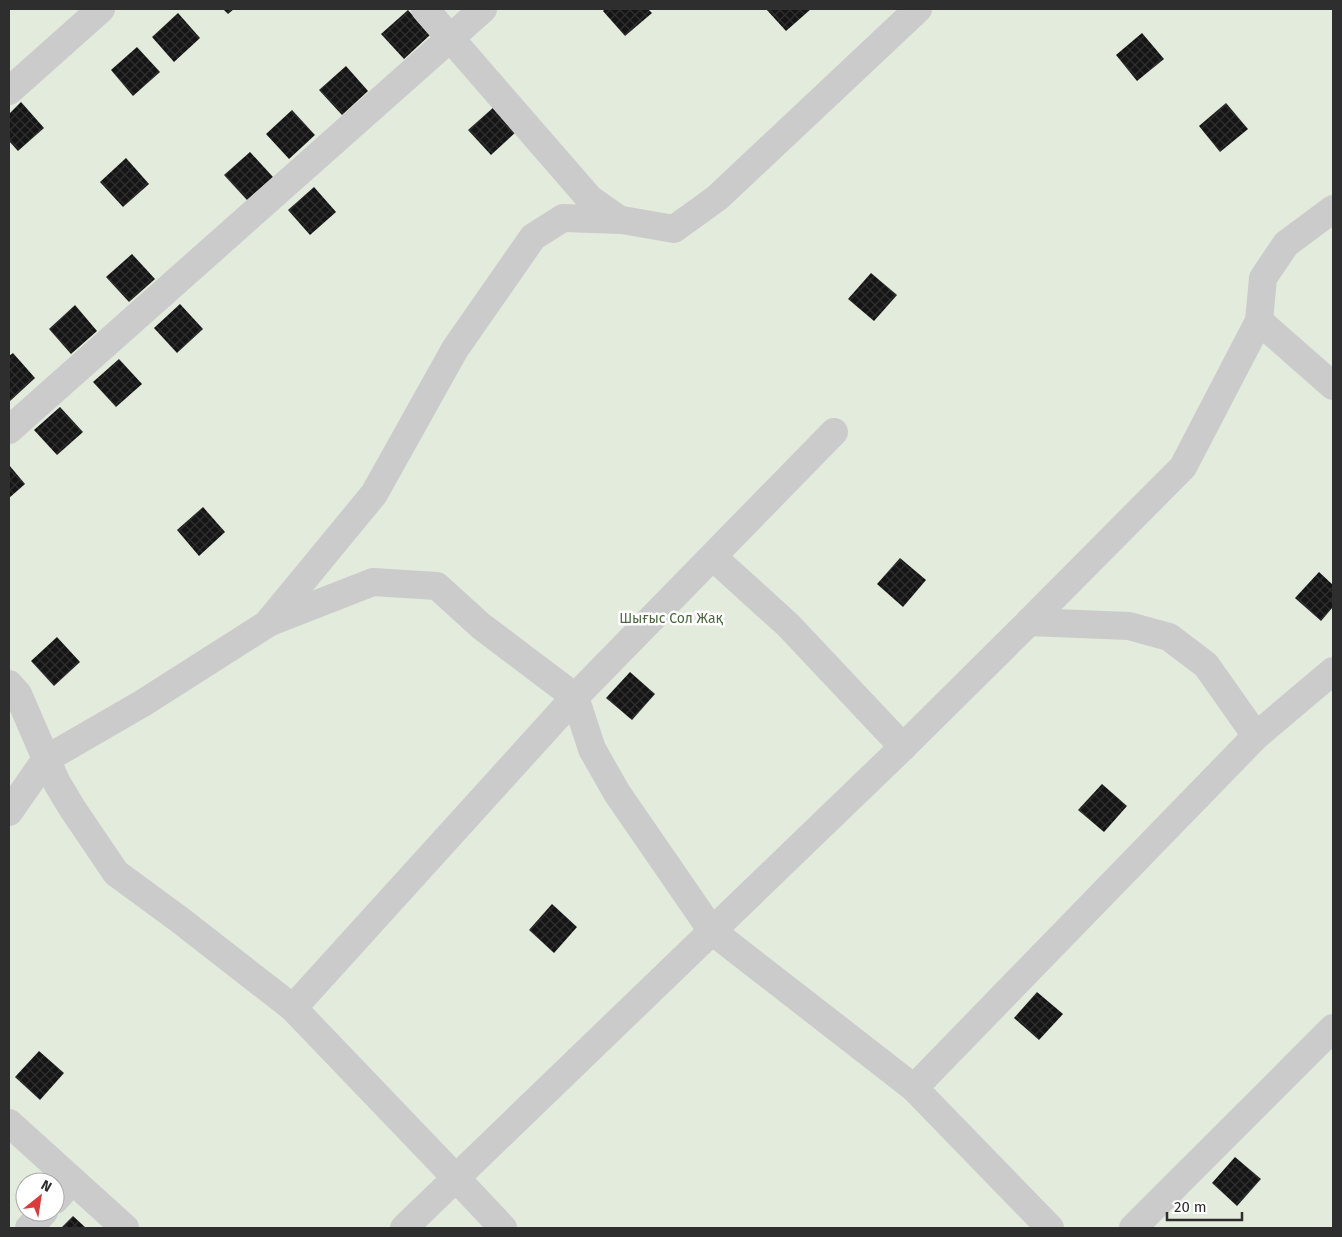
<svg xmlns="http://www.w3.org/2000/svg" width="1342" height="1237" font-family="'Fira Sans',sans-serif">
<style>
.garden{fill:#e3ebdc;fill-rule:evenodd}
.building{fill:url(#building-cross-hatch)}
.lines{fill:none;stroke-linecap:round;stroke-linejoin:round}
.minor{stroke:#cbcbcb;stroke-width:28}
.labels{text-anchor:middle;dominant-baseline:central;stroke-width:5;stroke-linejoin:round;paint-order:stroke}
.park-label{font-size:14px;fill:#4d683e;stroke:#fff}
</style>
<defs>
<pattern id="building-cross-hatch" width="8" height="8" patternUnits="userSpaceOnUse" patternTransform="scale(1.25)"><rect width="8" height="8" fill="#151515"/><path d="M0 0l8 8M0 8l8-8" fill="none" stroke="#2f2f2f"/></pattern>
</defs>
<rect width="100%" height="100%" fill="#fff"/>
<path class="garden" d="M 9,9 L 1333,9 L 1333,1228 L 9,1228 ZM 25,1182 L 55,1182 L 55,1212 L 25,1212 Z"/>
<g class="building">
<path d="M 223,9 L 234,9 L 228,14 Z"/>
<path d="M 605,9 L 648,9 L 652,13 L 625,36 L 603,11 Z"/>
<path d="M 766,9 L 811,9 L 786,31 Z"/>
<path d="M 408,10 L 430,35 L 404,59 L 381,34 Z"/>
<path d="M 178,13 L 200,38 L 174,62 L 152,37 Z"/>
<path d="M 1142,33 L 1164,59 L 1137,81 L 1116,55 Z"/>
<path d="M 137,47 L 160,72 L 133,96 L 111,70 Z"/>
<path d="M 346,66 L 368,91 L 342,115 L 319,90 Z"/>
<path d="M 21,102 L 44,128 L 18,151 L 9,141 L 9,114 Z"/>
<path d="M 1226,103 L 1248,129 L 1220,152 L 1199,126 Z"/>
<path d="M 495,106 L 517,131 L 491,155 L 468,130 Z"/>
<path d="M 292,110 L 315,135 L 289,159 L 266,134 Z"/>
<path d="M 250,152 L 273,177 L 247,200 L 224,175 Z"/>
<path d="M 126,158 L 149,184 L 123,207 L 100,182 Z"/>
<path d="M 314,187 L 336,212 L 310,235 L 288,210 Z"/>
<path d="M 132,254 L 155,279 L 129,302 L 106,277 Z"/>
<path d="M 871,273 L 897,295 L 874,321 L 848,299 Z"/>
<path d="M 180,304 L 203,329 L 177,353 L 154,328 Z"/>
<path d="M 75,305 L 97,331 L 71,354 L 49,329 Z"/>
<path d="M 13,353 L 35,378 L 9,402 L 9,356 Z"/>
<path d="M 119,359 L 142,384 L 116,407 L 93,382 Z"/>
<path d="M 60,407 L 83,432 L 57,455 L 34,430 Z"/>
<path d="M 9,465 L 25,484 L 9,498 Z"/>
<path d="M 203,507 L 225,532 L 199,556 L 177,530 Z"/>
<path d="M 900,558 L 926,580 L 903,607 L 877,584 Z"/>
<path d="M 1319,572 L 1333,585 L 1333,607 L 1321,621 L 1295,598 Z"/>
<path d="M 57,637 L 80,662 L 54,686 L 31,661 Z"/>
<path d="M 630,672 L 655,694 L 632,720 L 606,698 Z"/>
<path d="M 1102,784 L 1127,806 L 1104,832 L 1078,810 Z"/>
<path d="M 552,904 L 577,927 L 554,953 L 529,930 Z"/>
<path d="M 1037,992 L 1063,1014 L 1039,1040 L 1014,1018 Z"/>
<path d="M 39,1051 L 64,1073 L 40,1100 L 15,1077 Z"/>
<path d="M 1235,1157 L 1261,1179 L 1237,1206 L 1212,1183 Z"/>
<path d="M 73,1216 L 86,1228 L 61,1228 Z"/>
</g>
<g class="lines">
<g class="minor">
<path d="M 425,9 L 590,199 L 620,220"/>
<path d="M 9,91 L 101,9"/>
<path d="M 1259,321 L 1333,386"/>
<path d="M 9,430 L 483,9"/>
<path d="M 713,557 L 788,625 L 903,747"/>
<path d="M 1029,622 L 1129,626 L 1169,637 L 1206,665 L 1256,736 L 914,1088 L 1050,1228"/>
<path d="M 268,623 L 373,582 L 437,586 L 481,626 L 575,697 L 592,749 L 617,793 L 712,931 L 914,1088"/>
<path d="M 9,684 L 18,694 L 46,759 L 9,812"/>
<path d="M 1256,736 L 1333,671"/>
<path d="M 293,1008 L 575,697 L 834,432"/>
<path d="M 9,1123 L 125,1228"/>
<path d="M 55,1200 L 72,1181"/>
<path d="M 29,1228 L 44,1212"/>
<path d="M 404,1228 L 903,747 L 1029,622 L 1183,467 L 1259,321 L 1263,278 L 1286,244 L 1333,209"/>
<path d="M 503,1228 L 456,1178 L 293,1008 L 180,920 L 116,873 L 72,808 L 57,783 L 46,759 L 143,703 L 267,624 L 374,494 L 455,349 L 533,237 L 563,218 L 622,220 L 674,229 L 717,198 L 918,9"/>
<path d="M 1133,1228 L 1333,1028"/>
</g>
</g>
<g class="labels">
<g class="park-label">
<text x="671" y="618">Шығыс Сол Жақ</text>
</g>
</g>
<rect width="1342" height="1237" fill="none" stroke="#2e2e2e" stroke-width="20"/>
<g transform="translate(40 1197) rotate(30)"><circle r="24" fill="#ffffff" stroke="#ababab"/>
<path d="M0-4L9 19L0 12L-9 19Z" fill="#dc3c39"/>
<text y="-8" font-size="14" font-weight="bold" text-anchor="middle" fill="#2e2e2e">N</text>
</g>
<path d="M1167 1212v8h75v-8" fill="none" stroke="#2e2e2e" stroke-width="2.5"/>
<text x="1174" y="1212" font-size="15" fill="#2e2e2e" stroke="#ffffff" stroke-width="4" paint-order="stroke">20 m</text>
</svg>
